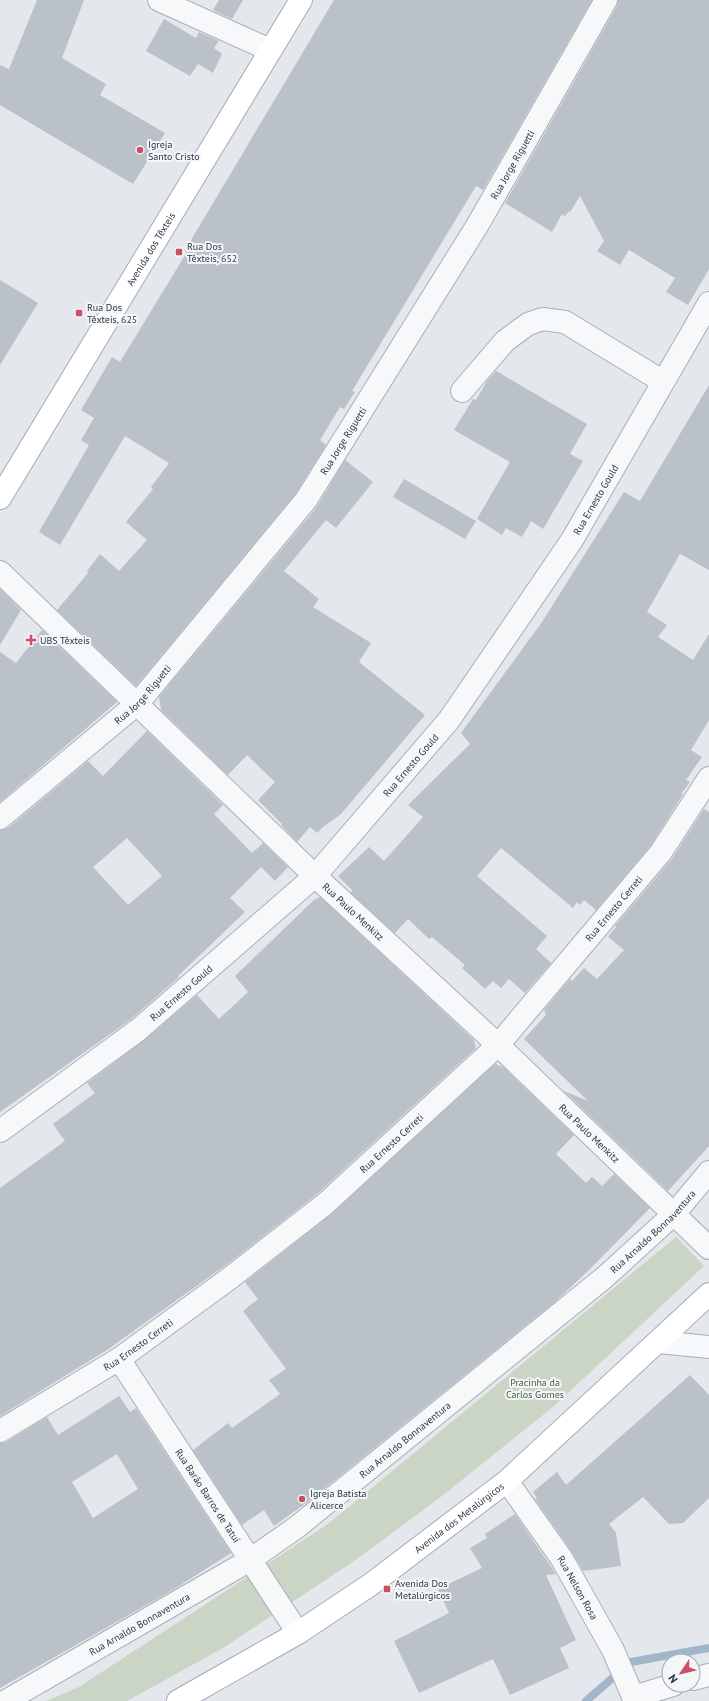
<svg xmlns="http://www.w3.org/2000/svg" width="709" height="1701" font-family="'PT Sans',sans-serif">
<style>
.green{fill:#cad5c5}
.lines{fill:none;stroke-linecap:round;stroke-linejoin:round}
.stream{stroke:#a1b6ca;stroke-width:8}
.building{fill:#bbc1c9;fill-rule:evenodd}
.minor-casing{stroke:#a9aeb6;stroke-width:24}
.major-casing{stroke:#a4acb7;stroke-width:24}
.minor{stroke:#f7f8fa;stroke-width:22}
.major{stroke:#fff;stroke-width:22}
.poi-dot{fill:#cb4f67;stroke:#f4f6f9;stroke-width:1.5}
.labels{text-anchor:middle;dominant-baseline:central;stroke-width:4;stroke-linejoin:round;paint-order:stroke}
.poi-label{font-size:10px;fill:#2c3644;stroke:#f4f6f9;text-anchor:start}
.street-label{font-size:10px;fill:#2c3644;stroke:#f4f6f9}
.park-label{font-size:10px;fill:#425f3a;stroke:#f4f6f9}
</style>
<rect width="100%" height="100%" fill="#e4e7eb"/>
<path class="green" d="M 676,1237 L 704,1266 L 553,1407 L 442,1496 L 357,1559 L 223,1648 L 127,1701 L 46,1701 L 79,1687 L 328,1524 Z"/>
<g class="lines">
<path class="stream" d="M 586,1701 L 631,1662 L 709,1648"/>
</g>
<g class="building">
<path d="M 37,0 L 84,0 L 62,58 L 106,84 L 100,95 L 165,133 L 133,184 L 0,105 L 0,65 L 9,69 Z"/>
<path d="M 219,0 L 243,0 L 232,19 L 213,10 Z"/>
<path d="M 334,0 L 592,0 L 483,190 L 476,186 L 352,391 L 355,392 L 344,409 L 340,407 L 320,440 L 326,445 L 296,493 L 136,686 L 57,610 L 88,573 L 87,571 L 100,554 L 119,571 L 147,540 L 126,522 L 153,489 L 151,487 L 169,463 L 125,436 L 60,545 L 39,532 L 89,445 L 81,440 L 94,418 L 81,410 L 112,357 L 120,362 L 187,252 L 185,251 L 194,235 Z"/>
<path d="M 618,0 L 709,0 L 709,269 L 688,305 L 666,292 L 675,278 L 629,250 L 620,265 L 597,251 L 604,241 L 580,196 L 570,212 L 569,211 L 565,216 L 562,214 L 552,232 L 505,203 L 617,6 Z"/>
<path d="M 164,19 L 196,38 L 199,32 L 219,41 L 214,48 L 222,54 L 213,73 L 198,64 L 190,76 L 146,51 Z"/>
<path d="M 0,280 L 38,303 L 0,365 Z"/>
<path d="M 496,371 L 587,424 L 570,454 L 583,461 L 543,529 L 531,521 L 522,537 L 506,528 L 502,535 L 477,519 L 510,462 L 454,430 L 473,399 L 476,400 L 487,381 Z"/>
<path d="M 709,385 L 709,570 L 680,554 L 647,612 L 667,625 L 658,637 L 693,660 L 709,634 L 709,720 L 691,750 L 702,757 L 686,780 L 690,782 L 682,793 L 683,794 L 651,845 L 596,910 L 584,900 L 580,905 L 577,902 L 573,908 L 501,848 L 477,876 L 547,936 L 536,949 L 551,963 L 525,993 L 509,979 L 501,988 L 493,981 L 485,989 L 462,968 L 465,965 L 432,937 L 429,939 L 408,919 L 395,933 L 350,892 L 353,891 L 338,876 L 369,847 L 384,861 L 423,817 L 408,805 L 470,744 L 461,733 L 542,622 L 624,492 L 640,501 Z"/>
<path d="M 345,460 L 373,482 L 336,528 L 326,520 L 284,571 L 319,599 L 313,607 L 371,643 L 359,662 L 425,715 L 341,814 L 323,827 L 317,833 L 310,827 L 297,842 L 281,825 L 282,824 L 258,800 L 275,782 L 247,755 L 228,775 L 161,710 L 159,697 L 316,508 Z"/>
<path d="M 404,479 L 476,521 L 465,539 L 393,497 Z"/>
<path d="M 0,589 L 21,610 L 0,645 Z"/>
<path d="M 42,630 L 117,702 L 0,802 L 0,652 L 16,663 Z"/>
<path d="M 147,731 L 223,805 L 214,814 L 252,853 L 263,843 L 288,867 L 275,881 L 261,867 L 230,898 L 245,912 L 178,976 L 179,977 L 130,1020 L 0,1112 L 0,830 L 8,828 L 88,761 L 103,776 ZM 127,838 L 162,876 L 128,905 L 93,867 Z"/>
<path d="M 704,809 L 709,812 L 709,1146 L 668,1191 L 564,1091 L 588,1101 L 524,1039 L 546,1015 L 544,1010 L 570,979 L 572,981 L 584,968 L 597,979 L 624,950 L 608,937 L 616,927 L 615,926 L 671,860 Z"/>
<path d="M 320,897 L 474,1040 L 476,1048 L 317,1194 L 230,1262 L 107,1350 L 0,1416 L 0,1188 L 65,1141 L 53,1124 L 95,1093 L 87,1083 L 146,1039 L 197,995 L 219,1019 L 248,992 L 235,976 L 314,900 Z"/>
<path d="M 495,1064 L 503,1067 L 574,1135 L 556,1154 L 586,1183 L 592,1177 L 602,1186 L 614,1174 L 650,1208 L 590,1269 L 556,1301 L 309,1501 L 274,1526 L 264,1510 L 242,1525 L 193,1450 L 228,1423 L 232,1428 L 280,1394 L 269,1380 L 286,1369 L 243,1311 L 258,1299 L 245,1282 L 333,1213 Z"/>
<path d="M 690,1375 L 709,1395 L 709,1498 L 683,1523 L 669,1524 L 643,1497 L 609,1524 L 616,1533 L 621,1566 L 583,1571 L 572,1552 L 535,1499 L 537,1498 L 533,1492 L 557,1472 L 566,1485 Z"/>
<path d="M 119,1396 L 130,1412 L 136,1408 L 231,1553 L 171,1591 L 0,1688 L 0,1443 L 6,1442 L 47,1417 L 58,1435 ZM 117,1454 L 138,1489 L 93,1518 L 72,1482 Z"/>
<path d="M 515,1514 L 556,1574 L 546,1575 L 576,1640 L 560,1648 L 569,1668 L 510,1695 L 493,1659 L 419,1693 L 394,1641 L 449,1613 L 438,1589 L 482,1568 L 470,1548 L 487,1538 L 485,1534 Z"/>
</g>
<g class="lines">
<g class="minor-casing">
<g id="minor">
<path d="M 159,0 L 270,50"/>
<path d="M 462,391 L 505,341 L 528,324 L 543,319 L 565,322 L 662,381"/>
<path id="s1" d="M 0,572 L 315,876 L 498,1045 L 709,1248"/>
<path id="s2" d="M 0,818 L 138,703 L 306,500 L 477,226 L 606,0"/>
<path id="s3" d="M 0,1131 L 138,1030 L 315,876 L 449,720 L 572,540 L 709,303"/>
<path d="M 658,1342 L 709,1347"/>
<path id="s4" d="M 119,1359 L 298,1633"/>
<path id="s5" d="M 0,1431 L 119,1359 L 230,1278 L 325,1204 L 498,1045 L 661,852 L 709,778"/>
<path id="s6" d="M 507,1481 L 562,1559 L 613,1650 L 635,1701"/>
<path d="M 693,1679 L 709,1675"/>
<path d="M 633,1697 L 673,1685"/>
<path id="s7" d="M 6,1701 L 250,1560 L 297,1527 L 605,1277 L 674,1214 L 709,1172"/>
</g>
</g>
<g class="major-casing">
<g id="major">
<path id="s8" d="M 0,498 L 301,0"/>
<path id="s9" d="M 178,1701 L 298,1633 L 370,1585 L 507,1481 L 709,1294"/>
</g>
</g>
<use href="#minor" class="minor"/>
<use href="#major" class="major"/>
</g>
<g class="poi-dot">
<circle cx="140" cy="150" r="4"/>
<rect x="175" y="248" width="8" height="8" rx="2"/>
<rect x="75" y="309" width="8" height="8" rx="2"/>
<path d="M29 634h4v4h4v4h-4v4h-4v-4h-4v-4h4z"/>
<circle cx="302" cy="1499" r="4"/>
<rect x="383" y="1585" width="8" height="8" rx="2"/>
</g>
<g class="labels">
<g class="poi-label">
<text x="148" y="144">Igreja<tspan x="148" dy="12">Santo Cristo</tspan></text>
<text x="187" y="246">Rua Dos<tspan x="187" dy="12">Têxteis, 652</tspan></text>
<text x="87" y="307">Rua Dos<tspan x="87" dy="12">Têxteis, 625</tspan></text>
<text x="40" y="640">UBS Têxteis</text>
<text x="310" y="1493">Igreja Batista<tspan x="310" dy="12">Alicerce</tspan></text>
<text x="395" y="1583">Avenida Dos<tspan x="395" dy="12">Metalúrgicos</tspan></text>
</g>
<g class="street-label">
<text stroke="none"><textPath href="#s2" startOffset="837">Rua Jorge Riguetti</textPath></text>
<text stroke="none"><textPath href="#s8" startOffset="291">Avenida dos Têxteis</textPath></text>
<text stroke="none"><textPath href="#s2" startOffset="513">Rua Jorge Riguetti</textPath></text>
<text stroke="none"><textPath href="#s3" startOffset="876">Rua Ernesto Gould</textPath></text>
<text stroke="none"><textPath href="#s2" startOffset="189">Rua Jorge Riguetti</textPath></text>
<text stroke="none"><textPath href="#s3" startOffset="552">Rua Ernesto Gould</textPath></text>
<text stroke="none"><textPath href="#s5" startOffset="811">Rua Ernesto Cerreti</textPath></text>
<text stroke="none"><textPath href="#s1" startOffset="490">Rua Paulo Menkitz</textPath></text>
<text stroke="none"><textPath href="#s3" startOffset="228">Rua Ernesto Gould</textPath></text>
<text stroke="none"><textPath href="#s1" startOffset="814">Rua Paulo Menkitz</textPath></text>
<text stroke="none"><textPath href="#s5" startOffset="487">Rua Ernesto Cerreti</textPath></text>
<text stroke="none"><textPath href="#s7" startOffset="802">Rua Arnaldo Bonnaventura</textPath></text>
<text stroke="none"><textPath href="#s5" startOffset="163">Rua Ernesto Cerreti</textPath></text>
<text stroke="none"><textPath href="#s7" startOffset="478">Rua Arnaldo Bonnaventura</textPath></text>
<text stroke="none"><textPath href="#s4" startOffset="163">Rua Barão Barros de Tatuí</textPath></text>
<text stroke="none"><textPath href="#s9" startOffset="336">Avenida dos Metalúrgicos</textPath></text>
<text stroke="none"><textPath href="#s6" startOffset="128">Rua Nelson Rosa</textPath></text>
<text stroke="none"><textPath href="#s7" startOffset="154">Rua Arnaldo Bonnaventura</textPath></text>
</g>
<g class="park-label">
<text x="535" y="1382">Pracinha da<tspan x="535" dy="12">Carlos Gomes</tspan></text>
</g>
</g>
<g transform="translate(681 1673) rotate(235)"><circle r="19" fill="#f4f6f9" stroke="#a4a9b1"/>
<path d="M0-3L7 15L0 10L-7 15Z" fill="#cb4f67"/>
<text y="-6" font-size="11" font-weight="bold" text-anchor="middle" fill="#2c3644">N</text>
</g>
</svg>
